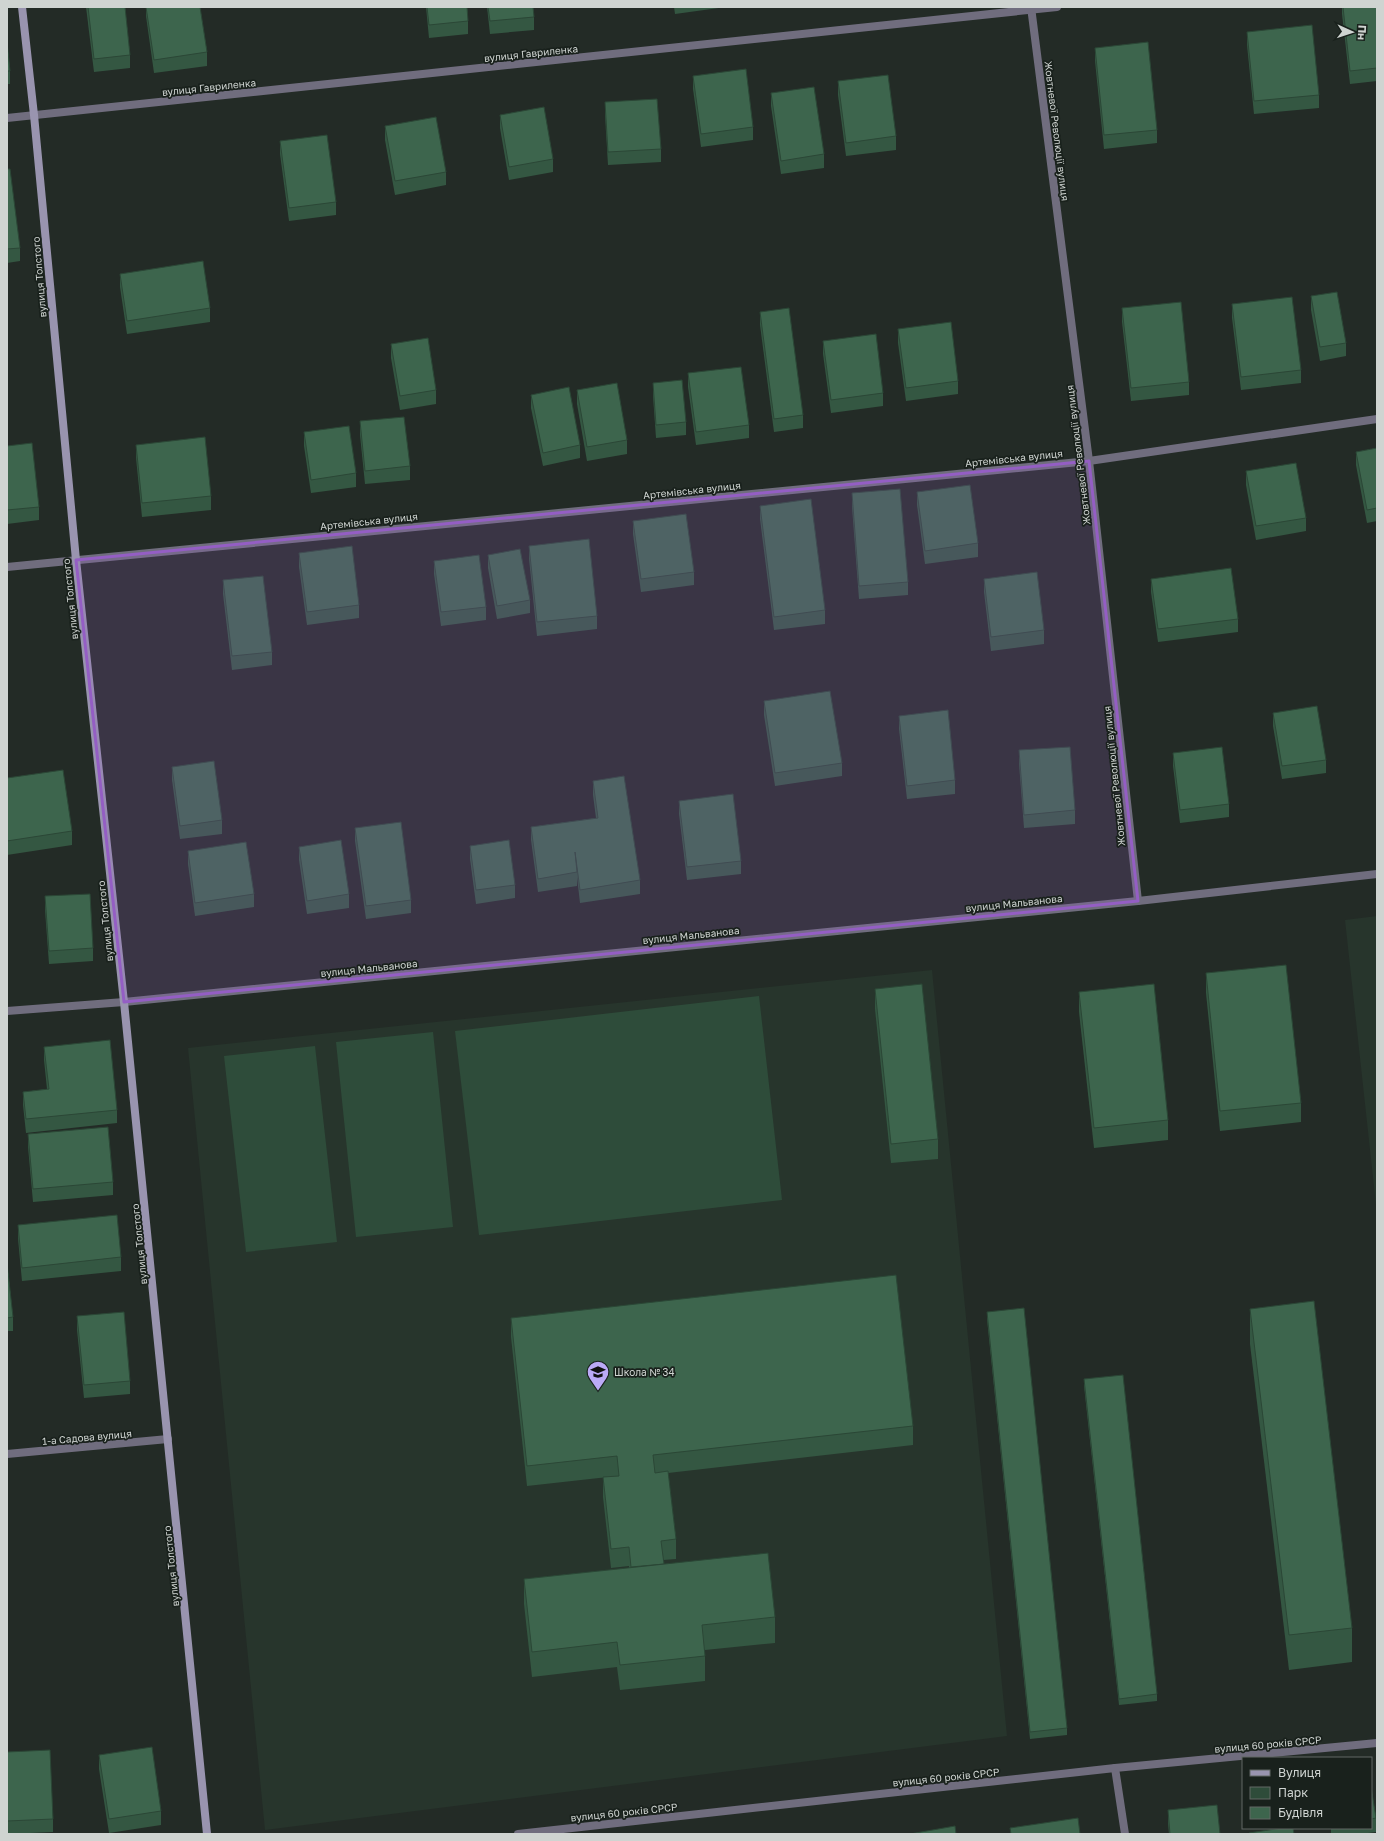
<svg xmlns="http://www.w3.org/2000/svg" width="1384" height="1841" font-family="'Golos Text',sans-serif">
<style>
.built{fill:#27352c}
.green{fill:#2e4c3a}
.lines{fill:none;stroke-linecap:round;stroke-linejoin:round}
.street{stroke:#706d7e;stroke-width:8}
.secondary{stroke:#9994af;stroke-width:8}
.wall{fill:#345742}
.building{fill:#3d654d;stroke:#2b4736}
.marked{fill:#945ec4;fill-opacity:0.2;stroke:#945ec4;stroke-width:3;stroke-linejoin:round}
.labels{text-anchor:middle;dominant-baseline:central;stroke-width:3.5;stroke-linejoin:round;paint-order:stroke}
.street-label{font-size:10px;fill:#cfd4d1;stroke:#19211c}
.poi-label{font-size:10px;fill:#cfd4d1;stroke:#19211c;text-anchor:start}
</style>
<rect width="100%" height="100%" fill="#232b26"/>
<g class="built">
<path d="M 1377,916 L 1377,1214 L 1345,920 Z"/>
<path d="M 932,970 L 1007,1736 L 265,1830 L 188,1048 Z"/>
</g>
<g class="green">
<path d="M 759,996 L 782,1200 L 479,1235 L 455,1031 Z"/>
<path d="M 433,1032 L 453,1227 L 356,1237 L 336,1042 Z"/>
<path d="M 315,1046 L 337,1242 L 246,1252 L 224,1056 Z"/>
</g>
<g class="lines">
<g class="street">
<path d="M 1031,7 L 1089,461 L 1138,901"/>
<path d="M 7,118 L 1057,7"/>
<path d="M 7,567 L 1089,461 L 1377,419"/>
<path d="M 7,1011 L 124,1002 L 1138,901 L 1377,874"/>
<path d="M 7,1454 L 168,1439"/>
<path d="M 1115,1768 L 1125,1834"/>
<path d="M 518,1834 L 1115,1768 L 1377,1743"/>
</g>
<path class="secondary" d="M 22,7 L 34,115 L 76,560 L 124,1002 L 207,1834"/>
</g>
<g class="wall">
<path d="M 86,7 L 125,7 L 130,55 L 130,68 L 94,72 Z"/>
<path d="M 146,7 L 200,7 L 207,52 L 207,66 L 154,73 L 146,16 Z"/>
<path d="M 426,7 L 467,7 L 468,21 L 468,34 L 429,38 Z"/>
<path d="M 487,7 L 533,7 L 534,17 L 534,30 L 490,34 Z"/>
<path d="M 674,7 L 726,7 L 675,14 Z"/>
<path d="M 1342,7 L 1377,7 L 1377,81 L 1350,84 L 1342,14 Z"/>
<path d="M 1247,32 L 1319,95 L 1319,108 L 1254,114 L 1247,45 Z"/>
<path d="M 7,42 L 10,71 L 10,84 L 7,84 Z"/>
<path d="M 1095,48 L 1157,130 L 1157,143 L 1104,149 L 1095,61 Z"/>
<path d="M 693,76 L 753,127 L 753,140 L 701,147 L 693,89 Z"/>
<path d="M 838,81 L 896,136 L 896,150 L 846,156 L 838,95 Z"/>
<path d="M 771,93 L 824,154 L 824,168 L 781,174 L 771,106 Z"/>
<path d="M 605,102 L 661,149 L 661,162 L 608,165 L 605,115 Z"/>
<path d="M 500,115 L 553,159 L 553,172 L 509,180 L 500,128 Z"/>
<path d="M 385,126 L 446,172 L 446,185 L 395,195 L 385,140 Z"/>
<path d="M 280,141 L 336,202 L 336,215 L 289,221 L 280,154 Z"/>
<path d="M 7,169 L 20,248 L 20,261 L 7,263 Z"/>
<path d="M 120,274 L 210,308 L 210,322 L 127,334 L 120,287 Z"/>
<path d="M 1311,296 L 1346,343 L 1346,356 L 1320,361 L 1311,310 Z"/>
<path d="M 1232,304 L 1301,370 L 1301,383 L 1241,390 L 1232,318 Z"/>
<path d="M 1122,308 L 1189,382 L 1189,395 L 1131,401 L 1122,322 Z"/>
<path d="M 760,312 L 803,415 L 803,428 L 774,432 L 760,325 Z"/>
<path d="M 898,329 L 958,381 L 958,394 L 906,401 L 898,343 Z"/>
<path d="M 823,341 L 883,393 L 883,406 L 831,413 L 823,354 Z"/>
<path d="M 391,344 L 436,390 L 436,404 L 400,410 L 391,358 Z"/>
<path d="M 688,373 L 749,425 L 749,438 L 696,445 L 688,387 Z"/>
<path d="M 653,383 L 686,422 L 686,435 L 656,438 L 653,396 Z"/>
<path d="M 577,390 L 627,440 L 627,454 L 587,461 L 577,404 Z"/>
<path d="M 531,395 L 580,445 L 580,458 L 543,466 L 531,408 Z"/>
<path d="M 360,421 L 410,466 L 410,480 L 365,484 L 360,435 Z"/>
<path d="M 304,432 L 356,473 L 356,487 L 311,493 L 304,446 Z"/>
<path d="M 136,445 L 211,496 L 211,510 L 142,517 L 136,458 Z"/>
<path d="M 7,446 L 39,507 L 39,520 L 7,524 Z"/>
<path d="M 1377,448 L 1377,521 L 1367,523 L 1356,465 L 1356,452 Z"/>
<path d="M 1246,471 L 1306,518 L 1306,531 L 1256,540 L 1246,485 Z"/>
<path d="M 917,492 L 978,543 L 978,557 L 925,564 L 917,505 Z"/>
<path d="M 852,493 L 908,582 L 908,595 L 859,599 L 852,507 Z"/>
<path d="M 760,506 L 825,610 L 825,624 L 774,630 L 760,519 Z"/>
<path d="M 633,521 L 694,572 L 694,585 L 641,592 L 633,534 Z"/>
<path d="M 529,546 L 597,616 L 597,629 L 537,636 L 529,559 Z"/>
<path d="M 299,553 L 359,605 L 359,618 L 307,625 L 299,567 Z"/>
<path d="M 488,555 L 530,600 L 530,613 L 497,619 L 488,568 Z"/>
<path d="M 434,561 L 486,607 L 486,620 L 441,626 L 434,574 Z"/>
<path d="M 984,579 L 1044,630 L 1044,644 L 991,651 L 984,592 Z"/>
<path d="M 1151,579 L 1238,619 L 1238,632 L 1158,642 L 1151,592 Z"/>
<path d="M 223,580 L 272,652 L 272,665 L 232,670 L 223,594 Z"/>
<path d="M 764,701 L 842,763 L 842,776 L 775,786 L 764,715 Z"/>
<path d="M 1273,713 L 1326,760 L 1326,773 L 1282,779 L 1273,726 Z"/>
<path d="M 899,716 L 955,780 L 955,794 L 907,799 L 899,729 Z"/>
<path d="M 1019,750 L 1075,810 L 1075,824 L 1024,828 L 1019,764 Z"/>
<path d="M 1173,753 L 1229,804 L 1229,817 L 1180,823 L 1173,766 Z"/>
<path d="M 172,767 L 222,820 L 222,834 L 180,839 L 172,780 Z"/>
<path d="M 7,778 L 72,831 L 72,845 L 7,855 Z"/>
<path d="M 593,781 L 640,880 L 640,894 L 580,903 L 577,877 L 577,886 L 538,892 L 531,840 L 531,827 L 596,818 L 593,795 Z"/>
<path d="M 679,801 L 741,861 L 741,874 L 687,880 L 679,814 Z"/>
<path d="M 355,828 L 411,900 L 411,913 L 366,919 L 355,841 Z"/>
<path d="M 470,846 L 515,885 L 515,898 L 476,904 L 470,859 Z"/>
<path d="M 299,847 L 349,894 L 349,908 L 307,914 L 299,860 Z"/>
<path d="M 188,851 L 254,894 L 254,907 L 195,916 L 188,864 Z"/>
<path d="M 45,896 L 93,948 L 93,961 L 49,964 L 45,910 Z"/>
<path d="M 1206,973 L 1301,1103 L 1301,1122 L 1220,1131 L 1206,993 Z"/>
<path d="M 875,989 L 938,1139 L 938,1159 L 891,1163 L 875,1009 Z"/>
<path d="M 1079,992 L 1168,1120 L 1168,1140 L 1094,1148 L 1079,1012 Z"/>
<path d="M 44,1047 L 117,1110 L 117,1123 L 26,1133 L 23,1105 L 23,1092 L 47,1089 L 44,1060 Z"/>
<path d="M 28,1134 L 113,1182 L 113,1195 L 33,1202 L 28,1147 Z"/>
<path d="M 18,1225 L 121,1257 L 121,1271 L 22,1281 L 18,1239 Z"/>
<path d="M 7,1263 L 13,1317 L 13,1331 L 7,1331 Z"/>
<path d="M 1250,1309 L 1352,1628 L 1352,1662 L 1289,1670 L 1250,1344 Z"/>
<path d="M 987,1312 L 1067,1728 L 1067,1735 L 1030,1739 L 987,1319 Z"/>
<path d="M 77,1316 L 130,1381 L 130,1394 L 84,1398 L 77,1330 Z"/>
<path d="M 511,1318 L 913,1426 L 913,1445 L 668,1473 L 676,1539 L 676,1559 L 663,1560 L 664,1564 L 775,1617 L 775,1643 L 705,1650 L 705,1681 L 620,1690 L 617,1667 L 532,1677 L 524,1604 L 524,1579 L 629,1568 L 629,1566 L 611,1568 L 603,1497 L 603,1477 L 617,1476 L 527,1486 L 511,1337 Z"/>
<path d="M 1084,1379 L 1157,1694 L 1157,1701 L 1119,1705 L 1084,1386 Z"/>
<path d="M 7,1752 L 53,1819 L 53,1832 L 7,1834 Z"/>
<path d="M 99,1755 L 161,1811 L 161,1825 L 109,1833 L 99,1769 Z"/>
<path d="M 1371,1787 L 1376,1818 L 1376,1832 L 1361,1834 L 1331,1834 L 1331,1828 L 1371,1828 Z"/>
<path d="M 1168,1810 L 1220,1834 L 1169,1834 L 1168,1824 Z"/>
</g>
<g class="building">
<path d="M 88,7 L 125,7 L 130,55 L 94,59 Z"/>
<path d="M 146,7 L 200,7 L 207,52 L 154,60 Z"/>
<path d="M 427,7 L 467,7 L 468,21 L 429,25 Z"/>
<path d="M 488,7 L 533,7 L 534,17 L 490,21 Z"/>
<path d="M 1343,7 L 1377,7 L 1377,68 L 1350,71 Z"/>
<path d="M 1312,25 L 1319,95 L 1254,101 L 1247,32 Z"/>
<path d="M 7,42 L 10,71 L 7,71 Z"/>
<path d="M 1148,42 L 1157,130 L 1104,135 L 1095,48 Z"/>
<path d="M 746,69 L 753,127 L 701,134 L 693,76 Z"/>
<path d="M 888,75 L 896,136 L 846,143 L 838,81 Z"/>
<path d="M 814,87 L 824,154 L 781,161 L 771,93 Z"/>
<path d="M 657,99 L 661,149 L 608,152 L 605,102 Z"/>
<path d="M 544,107 L 553,159 L 509,167 L 500,115 Z"/>
<path d="M 436,117 L 446,172 L 395,181 L 385,126 Z"/>
<path d="M 327,135 L 336,202 L 289,208 L 280,141 Z"/>
<path d="M 7,169 L 10,169 L 20,248 L 7,249 Z"/>
<path d="M 203,261 L 210,308 L 127,321 L 120,274 Z"/>
<path d="M 1337,292 L 1346,343 L 1320,347 L 1311,296 Z"/>
<path d="M 1292,297 L 1301,370 L 1241,377 L 1232,304 Z"/>
<path d="M 1181,302 L 1189,382 L 1131,388 L 1122,308 Z"/>
<path d="M 789,308 L 803,415 L 774,419 L 760,312 Z"/>
<path d="M 951,322 L 958,381 L 906,388 L 898,329 Z"/>
<path d="M 876,334 L 883,393 L 831,400 L 823,341 Z"/>
<path d="M 428,338 L 436,390 L 400,396 L 391,344 Z"/>
<path d="M 741,367 L 749,425 L 696,432 L 688,373 Z"/>
<path d="M 682,380 L 686,422 L 656,425 L 653,383 Z"/>
<path d="M 617,383 L 627,440 L 587,447 L 577,390 Z"/>
<path d="M 569,387 L 580,445 L 543,453 L 531,395 Z"/>
<path d="M 404,417 L 410,466 L 365,471 L 360,421 Z"/>
<path d="M 349,426 L 356,473 L 311,480 L 304,432 Z"/>
<path d="M 205,437 L 211,496 L 142,503 L 136,445 Z"/>
<path d="M 32,443 L 39,507 L 7,510 L 7,446 Z"/>
<path d="M 1377,448 L 1377,508 L 1367,510 L 1356,452 Z"/>
<path d="M 1296,463 L 1306,518 L 1256,526 L 1246,471 Z"/>
<path d="M 970,485 L 978,543 L 925,551 L 917,492 Z"/>
<path d="M 900,489 L 908,582 L 859,586 L 852,493 Z"/>
<path d="M 811,499 L 825,610 L 774,617 L 760,506 Z"/>
<path d="M 686,514 L 694,572 L 641,579 L 633,521 Z"/>
<path d="M 589,539 L 597,616 L 537,622 L 529,546 Z"/>
<path d="M 352,546 L 359,605 L 307,612 L 299,553 Z"/>
<path d="M 520,549 L 530,600 L 497,606 L 488,555 Z"/>
<path d="M 479,555 L 486,607 L 441,612 L 434,561 Z"/>
<path d="M 1231,568 L 1238,619 L 1158,629 L 1151,579 Z"/>
<path d="M 1037,572 L 1044,630 L 991,637 L 984,579 Z"/>
<path d="M 263,576 L 272,652 L 232,656 L 223,580 Z"/>
<path d="M 830,691 L 842,763 L 775,773 L 764,701 Z"/>
<path d="M 1317,706 L 1326,760 L 1282,766 L 1273,713 Z"/>
<path d="M 948,710 L 955,780 L 907,786 L 899,716 Z"/>
<path d="M 1070,747 L 1075,810 L 1024,815 L 1019,750 Z"/>
<path d="M 1222,747 L 1229,804 L 1180,810 L 1173,753 Z"/>
<path d="M 214,761 L 222,820 L 180,826 L 172,767 Z"/>
<path d="M 63,770 L 72,831 L 7,841 L 7,778 Z"/>
<path d="M 624,776 L 640,880 L 580,890 L 575,852 L 577,872 L 538,879 L 531,827 L 598,818 L 593,781 Z"/>
<path d="M 733,794 L 741,861 L 687,867 L 679,801 Z"/>
<path d="M 401,822 L 411,900 L 366,906 L 355,828 Z"/>
<path d="M 341,840 L 349,894 L 307,901 L 299,847 Z"/>
<path d="M 509,840 L 515,885 L 476,890 L 470,846 Z"/>
<path d="M 246,842 L 254,894 L 195,903 L 188,851 Z"/>
<path d="M 90,894 L 93,948 L 49,951 L 45,896 Z"/>
<path d="M 1286,965 L 1301,1103 L 1220,1111 L 1206,973 Z"/>
<path d="M 922,984 L 938,1139 L 891,1144 L 875,989 Z"/>
<path d="M 1154,984 L 1168,1120 L 1094,1128 L 1079,992 Z"/>
<path d="M 110,1040 L 117,1110 L 26,1119 L 23,1092 L 49,1089 L 44,1047 Z"/>
<path d="M 108,1127 L 113,1182 L 33,1189 L 28,1134 Z"/>
<path d="M 117,1215 L 121,1257 L 22,1268 L 18,1225 Z"/>
<path d="M 7,1263 L 13,1317 L 7,1318 Z"/>
<path d="M 896,1275 L 913,1426 L 653,1455 L 655,1473 L 668,1471 L 676,1539 L 661,1541 L 664,1564 L 631,1567 L 629,1547 L 611,1549 L 603,1477 L 619,1476 L 617,1456 L 527,1466 L 511,1318 Z"/>
<path d="M 1314,1301 L 1352,1628 L 1289,1635 L 1250,1309 Z"/>
<path d="M 1024,1308 L 1067,1728 L 1030,1732 L 987,1312 Z"/>
<path d="M 124,1312 L 130,1381 L 84,1385 L 77,1316 Z"/>
<path d="M 1123,1375 L 1157,1694 L 1119,1699 L 1084,1379 Z"/>
<path d="M 768,1553 L 775,1617 L 702,1625 L 705,1656 L 620,1665 L 617,1642 L 532,1652 L 524,1579 Z"/>
<path d="M 152,1747 L 161,1811 L 109,1819 L 99,1755 Z"/>
<path d="M 50,1750 L 53,1819 L 7,1821 L 7,1752 Z"/>
<path d="M 1371,1787 L 1376,1818 L 1371,1819 Z"/>
<path d="M 1217,1805 L 1220,1834 L 1170,1834 L 1168,1810 Z"/>
<path d="M 1078,1818 L 1080,1834 L 1011,1834 L 1010,1828 Z"/>
<path d="M 955,1826 L 956,1834 L 910,1834 Z"/>
<path d="M 1282,1828 L 1293,1828 L 1294,1834 L 1249,1834 L 1249,1833 Z"/>
</g>
<path class="marked" d="M 1089,461 L 1138,901 L 124,1002 L 76,560 Z"/>
<defs>
<g id="school-pin" transform="scale(1.15)"><path d="M0 17L-7.5 6A9.5 9.5 0 1 1 7.5 6Z" fill="#bbaaf6" stroke="#19211c"/><path d="M0-5L7-2L0 1L-7-2ZM-4 1L0 2.5L4 1V4Q0 6-4 4Z" fill="#111"/></g>
</defs>
<g fill-rule="evenodd">
<use href="#school-pin" x="598" y="1372"/>
</g>
<g class="labels">
<g class="street-label">
<text transform="translate(531 53) rotate(-6)">вулиця Гавриленка</text>
<text transform="translate(209 87) rotate(-6)">вулиця Гавриленка</text>
<text transform="translate(1057 131) rotate(83)">Жовтневої Революції вулиця</text>
<text transform="translate(39 277) rotate(-95)">вулиця Толстого</text>
<text transform="translate(1078 455) rotate(-97)">Жовтневої Революції вулиця</text>
<text transform="translate(1014 458) rotate(-6)">Артемівська вулиця</text>
<text transform="translate(692 490) rotate(-6)">Артемівська вулиця</text>
<text transform="translate(369 521) rotate(-6)">Артемівська вулиця</text>
<text transform="translate(70 599) rotate(-96)">вулиця Толстого</text>
<text transform="translate(1114 776) rotate(-96)">Жовтневої Революції вулиця</text>
<text transform="translate(1014 903) rotate(-6)">вулиця Мальванова</text>
<text transform="translate(105 921) rotate(-96)">вулиця Толстого</text>
<text transform="translate(691 935) rotate(-6)">вулиця Мальванова</text>
<text transform="translate(369 968) rotate(-6)">вулиця Мальванова</text>
<text transform="translate(139 1244) rotate(-96)">вулиця Толстого</text>
<text transform="translate(87 1437) rotate(-5)">1-а Садова вулиця</text>
<text transform="translate(171 1566) rotate(-96)">вулиця Толстого</text>
<text transform="translate(1268 1744) rotate(-5)">вулиця 60 років СРСР</text>
<text transform="translate(946 1777) rotate(-6)">вулиця 60 років СРСР</text>
<text transform="translate(624 1812) rotate(-6)">вулиця 60 років СРСР</text>
</g>
<g class="poi-label">
<text x="614" y="1372">Школа № 34</text>
</g>
</g>
<rect width="1384" height="1841" fill="none" stroke="#cfd4d1" stroke-width="16"/>
<rect x="1242" y="1757" width="130" height="72" fill="#19211c" stroke="#626964"/>
<rect x="1250" y="1770" width="20" height="6" fill="#9994af" stroke="#626964"/>
<text x="1278" y="1777" font-size="12" fill="#cfd4d1">Вулиця</text>
<rect x="1250" y="1787" width="20" height="12" fill="#2e4c3a" stroke="#626964"/>
<text x="1278" y="1797" font-size="12" fill="#cfd4d1">Парк</text>
<rect x="1250" y="1807" width="20" height="12" fill="#3d654d" stroke="#626964"/>
<text x="1278" y="1817" font-size="12" fill="#cfd4d1">Будівля</text>
<g transform="translate(1352 32) rotate(93)" stroke="#19211c" stroke-width="3" paint-order="stroke">
<path d="M0-3L7 15L0 10L-7 15Z" fill="#cfd4d1"/>
<text y="-6" font-size="11" font-weight="bold" text-anchor="middle" fill="#cfd4d1">Пн</text>
</g>
</svg>
